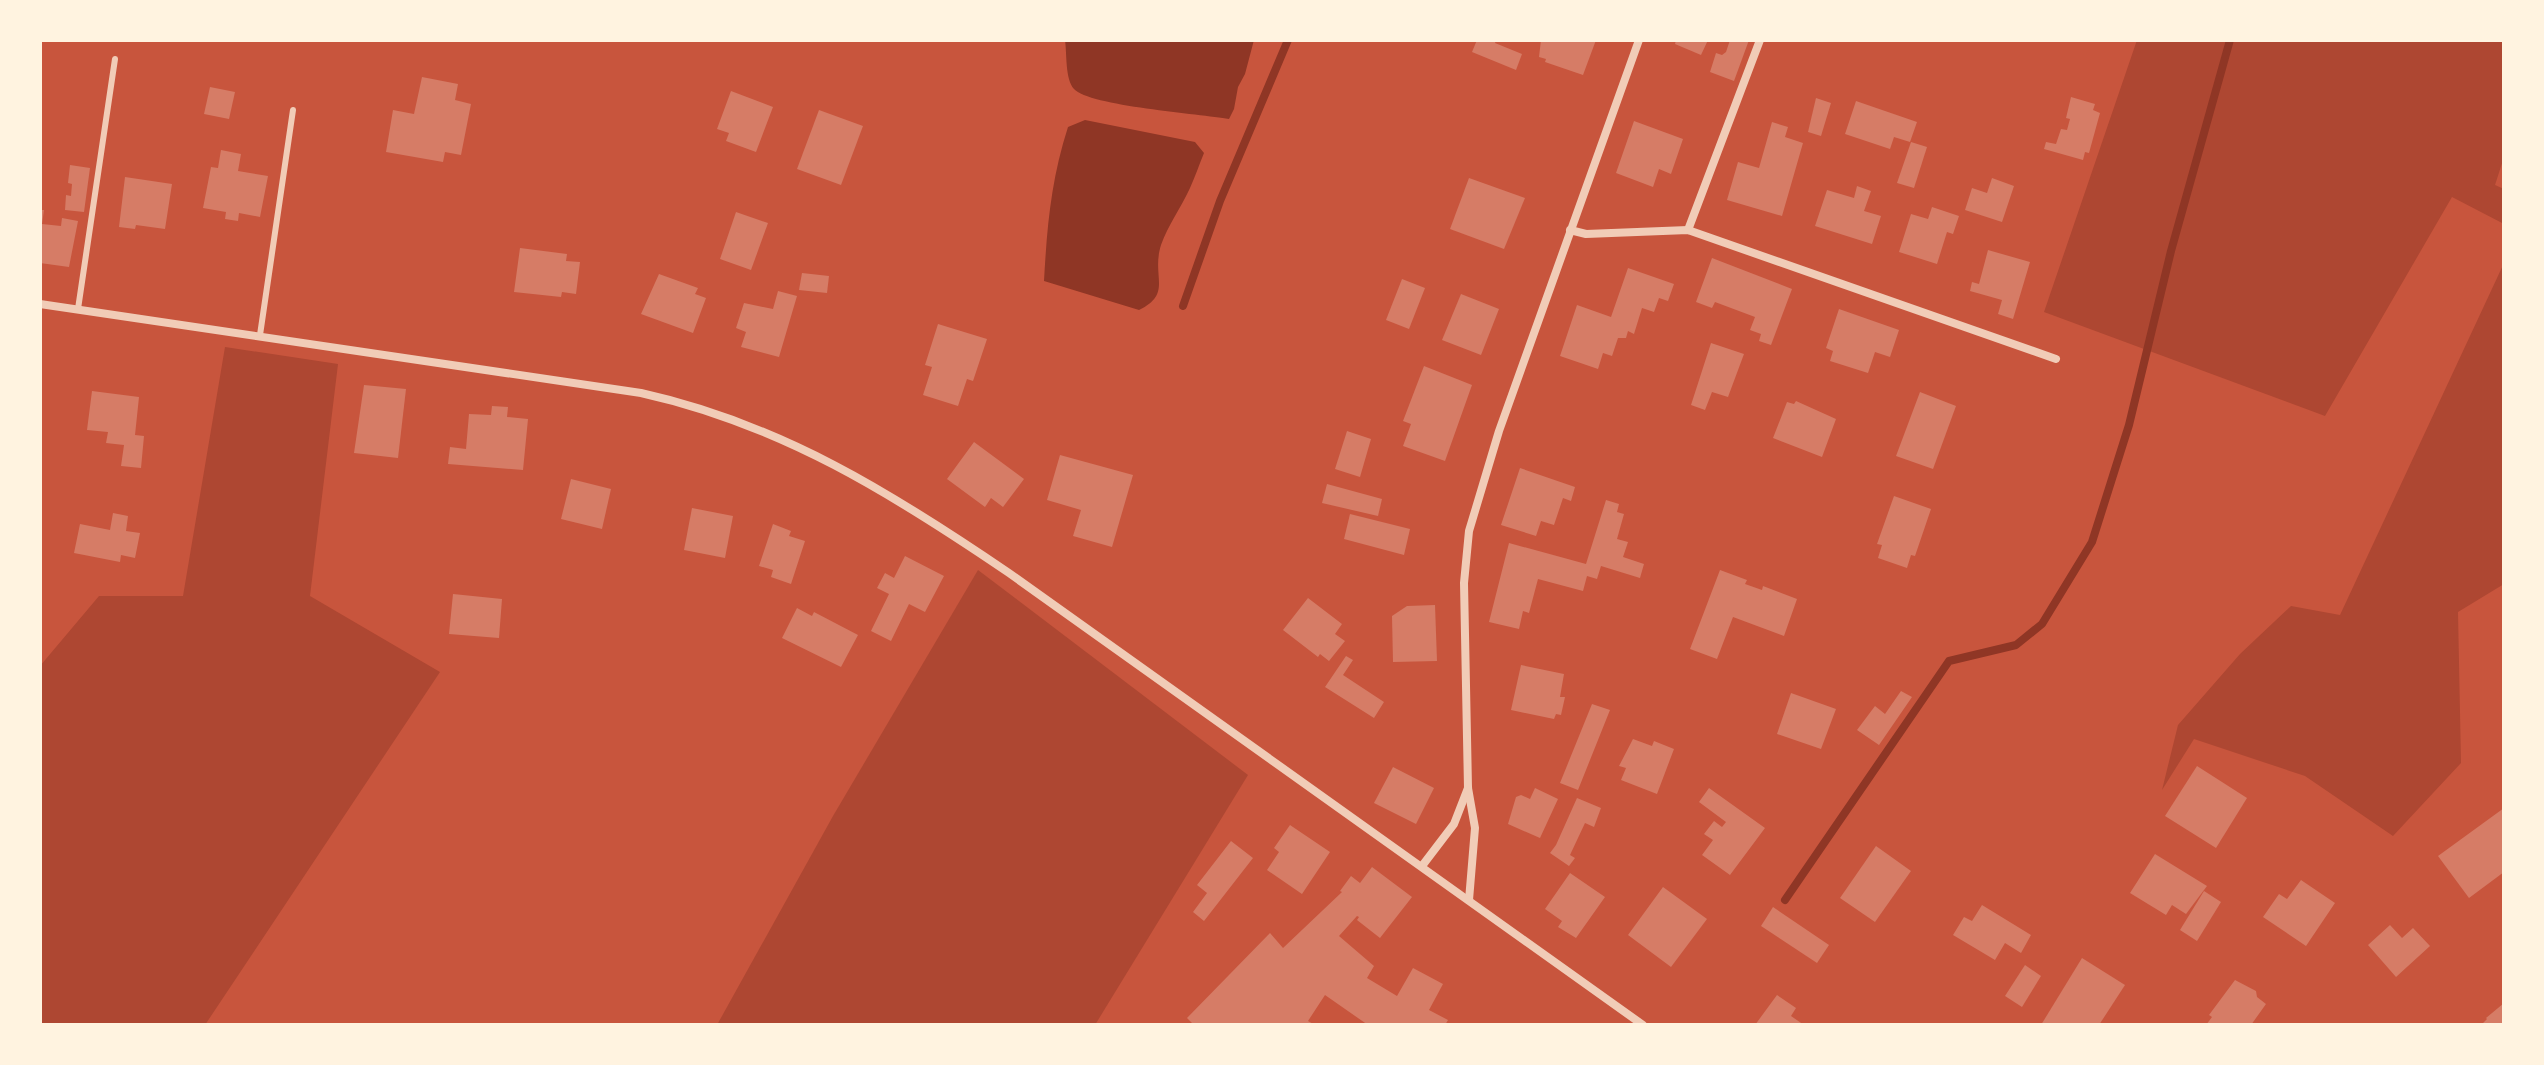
<svg xmlns="http://www.w3.org/2000/svg" width="2544" height="1065" font-family="Signika,sans-serif">
<style>
.green{fill:#ae4732}
.water{fill:#8f3625}
.lines{fill:none;stroke-linecap:round;stroke-linejoin:round}
.stream{stroke:#8f3625;stroke-width:8}
.building{fill:#d67c66}
.service{stroke:#f1ccb7;stroke-width:6}
.minor{stroke:#f1ccb7;stroke-width:8}
</style>
<rect width="100%" height="100%" fill="#c8553d"/>
<g class="green">
<path d="M 2137,40 L 2504,40 L 2504,157 L 2495,185 L 2504,189 L 2504,224 L 2452,197 L 2325,416 L 2044,312 Z"/>
<path d="M 2504,263 L 2504,584 L 2458,612 L 2461,763 L 2393,836 L 2305,776 L 2194,739 L 2162,790 L 2178,725 L 2240,654 L 2291,606 L 2340,615 Z"/>
<path d="M 225,347 L 338,364 L 310,596 L 440,672 L 205,1025 L 40,1025 L 40,666 L 99,596 L 183,596 Z"/>
<path d="M 978,570 L 1248,775 L 1095,1025 L 717,1025 L 833,816 Z"/>
</g>
<g class="water">
<path d="M 1065,40 L 1254,40 L 1245,74 L 1238,87 L 1234,109 L 1229,119 C 1201,114 1089,106 1074,89 C 1065,79 1067,54 1065,40 Z"/>
<path d="M 1085,120 L 1195,142 L 1204,153 C 1199,165 1195,177 1190,188 C 1181,208 1168,225 1161,245 C 1151,277 1173,293 1139,310 L 1044,281 C 1047,227 1051,180 1068,127 Z"/>
</g>
<g class="lines">
<g class="stream">
<path d="M 1183,306 L 1220,201 L 1288,40"/>
<path d="M 1785,900 L 1949,661 L 2016,645 L 2042,624 L 2092,542 L 2129,425 L 2171,251 L 2230,40"/>
</g>
</g>
<g class="building">
<path d="M 1477,40 L 1496,40 L 1495,43 L 1522,54 L 1516,70 L 1472,52 Z"/>
<path d="M 1541,40 L 1596,40 L 1583,75 L 1545,62 L 1546,59 L 1539,57 Z"/>
<path d="M 1676,40 L 1708,40 L 1701,55 L 1675,44 Z"/>
<path d="M 1730,40 L 1749,40 L 1734,81 L 1710,72 L 1716,53 L 1722,55 L 1726,52 Z"/>
<path d="M 422,77 L 458,84 L 455,100 L 471,104 L 461,155 L 445,152 L 443,162 L 386,152 L 393,110 L 414,114 Z"/>
<path d="M 210,87 L 235,92 L 229,119 L 204,114 Z"/>
<path d="M 731,91 L 773,107 L 756,152 L 726,141 L 729,133 L 717,129 Z"/>
<path d="M 2071,97 L 2095,104 L 2093,110 L 2100,113 L 2089,153 L 2085,152 L 2083,160 L 2044,149 L 2046,142 L 2056,144 L 2061,129 L 2067,130 L 2070,119 L 2066,118 Z"/>
<path d="M 1816,98 L 1831,103 L 1821,136 L 1808,132 Z"/>
<path d="M 1856,101 L 1917,122 L 1910,142 L 1894,137 L 1890,149 L 1845,134 Z"/>
<path d="M 819,110 L 863,126 L 841,185 L 797,169 Z"/>
<path d="M 1634,121 L 1683,139 L 1671,174 L 1659,169 L 1653,187 L 1616,173 Z"/>
<path d="M 1772,122 L 1788,127 L 1785,137 L 1803,143 L 1782,216 L 1727,200 L 1738,162 L 1759,168 Z"/>
<path d="M 1911,142 L 1927,147 L 1914,188 L 1897,183 Z"/>
<path d="M 221,150 L 241,154 L 238,171 L 268,176 L 260,217 L 239,213 L 238,221 L 225,219 L 226,212 L 203,208 L 211,167 L 218,168 Z"/>
<path d="M 70,165 L 90,168 L 84,212 L 65,210 L 66,195 L 71,196 L 72,184 L 68,183 Z"/>
<path d="M 125,177 L 172,184 L 165,229 L 136,225 L 135,229 L 119,227 Z"/>
<path d="M 1469,178 L 1525,198 L 1504,249 L 1450,229 Z"/>
<path d="M 1992,178 L 2014,186 L 2002,222 L 1965,210 L 1972,188 L 1987,193 Z"/>
<path d="M 1857,186 L 1871,191 L 1864,211 L 1881,216 L 1872,244 L 1815,226 L 1827,190 L 1854,198 Z"/>
<path d="M 1932,207 L 1959,216 L 1953,234 L 1947,232 L 1937,264 L 1899,252 L 1911,214 L 1928,219 Z"/>
<path d="M 40,210 L 44,210 L 42,224 L 61,226 L 62,218 L 78,221 L 69,267 L 40,263 Z"/>
<path d="M 736,212 L 768,223 L 751,270 L 720,259 Z"/>
<path d="M 520,248 L 567,254 L 566,261 L 580,262 L 576,294 L 562,292 L 561,297 L 514,292 Z"/>
<path d="M 1988,250 L 2030,262 L 2013,319 L 1998,314 L 2002,300 L 1970,291 L 1972,282 L 1979,284 Z"/>
<path d="M 1712,258 L 1792,289 L 1771,345 L 1759,341 L 1761,334 L 1750,330 L 1755,317 L 1715,302 L 1712,308 L 1696,302 Z"/>
<path d="M 1628,268 L 1674,284 L 1668,301 L 1659,298 L 1654,312 L 1642,308 L 1634,334 L 1628,331 L 1626,338 L 1618,338 L 1612,356 L 1603,353 L 1598,369 L 1560,356 L 1577,305 L 1611,317 Z"/>
<path d="M 802,273 L 829,276 L 827,293 L 799,290 Z"/>
<path d="M 659,274 L 698,288 L 695,294 L 706,298 L 693,333 L 641,314 Z"/>
<path d="M 1402,279 L 1425,288 L 1409,329 L 1386,320 Z"/>
<path d="M 778,291 L 797,296 L 779,357 L 741,347 L 746,332 L 736,328 L 744,303 L 773,309 Z"/>
<path d="M 1461,294 L 1499,309 L 1481,355 L 1442,340 Z"/>
<path d="M 1839,309 L 1899,330 L 1890,357 L 1875,352 L 1868,373 L 1830,361 L 1833,351 L 1826,348 Z"/>
<path d="M 938,324 L 987,339 L 973,381 L 967,379 L 958,406 L 923,395 L 932,367 L 925,365 Z"/>
<path d="M 1711,343 L 1744,354 L 1728,397 L 1712,392 L 1705,410 L 1691,405 Z"/>
<path d="M 1424,366 L 1472,385 L 1445,461 L 1403,446 L 1411,424 L 1403,421 Z"/>
<path d="M 364,385 L 406,389 L 398,458 L 354,453 Z"/>
<path d="M 92,391 L 139,397 L 135,435 L 144,436 L 141,468 L 121,466 L 124,445 L 106,443 L 108,432 L 87,430 Z"/>
<path d="M 1920,392 L 1956,406 L 1933,469 L 1896,456 Z"/>
<path d="M 1796,401 L 1836,419 L 1822,457 L 1773,438 L 1787,402 L 1794,404 Z"/>
<path d="M 492,406 L 508,407 L 507,417 L 528,419 L 523,470 L 448,464 L 450,447 L 466,449 L 469,414 L 491,415 Z"/>
<path d="M 1347,431 L 1371,439 L 1360,477 L 1335,469 Z"/>
<path d="M 974,442 L 1024,479 L 1003,507 L 991,498 L 985,507 L 947,479 Z"/>
<path d="M 1060,455 L 1133,475 L 1112,547 L 1073,536 L 1081,510 L 1047,500 Z"/>
<path d="M 1520,468 L 1575,487 L 1571,501 L 1563,498 L 1554,525 L 1541,521 L 1536,536 L 1501,525 Z"/>
<path d="M 571,479 L 611,489 L 602,529 L 561,519 Z"/>
<path d="M 1327,484 L 1382,499 L 1378,516 L 1322,503 Z"/>
<path d="M 1894,496 L 1931,509 L 1915,556 L 1911,555 L 1907,568 L 1878,558 L 1882,545 L 1877,544 Z"/>
<path d="M 1606,500 L 1619,504 L 1617,512 L 1624,514 L 1617,539 L 1628,542 L 1623,557 L 1644,564 L 1640,578 L 1601,566 L 1597,579 L 1587,576 L 1583,591 L 1538,579 L 1529,613 L 1523,611 L 1519,629 L 1489,622 L 1509,543 L 1586,564 Z"/>
<path d="M 692,508 L 733,516 L 725,558 L 684,550 Z"/>
<path d="M 113,513 L 128,516 L 126,531 L 140,533 L 135,558 L 121,555 L 120,562 L 74,553 L 80,524 L 110,530 Z"/>
<path d="M 1350,514 L 1410,529 L 1404,555 L 1344,539 Z"/>
<path d="M 773,524 L 791,531 L 789,536 L 805,541 L 791,584 L 771,577 L 773,570 L 759,566 Z"/>
<path d="M 905,556 L 944,576 L 925,612 L 909,604 L 891,641 L 871,631 L 889,594 L 877,588 L 885,573 L 894,578 Z"/>
<path d="M 1720,570 L 1747,580 L 1745,584 L 1762,590 L 1763,586 L 1797,599 L 1784,636 L 1733,617 L 1717,659 L 1690,649 Z"/>
<path d="M 453,594 L 502,599 L 499,638 L 449,634 Z"/>
<path d="M 1308,598 L 1342,624 L 1335,634 L 1345,641 L 1329,661 L 1320,654 L 1318,657 L 1283,630 Z"/>
<path d="M 1435,605 L 1437,661 L 1393,662 L 1392,616 L 1407,606 Z"/>
<path d="M 797,608 L 812,616 L 814,612 L 858,635 L 841,667 L 782,638 Z"/>
<path d="M 1346,656 L 1353,660 L 1343,675 L 1384,702 L 1374,718 L 1325,687 Z"/>
<path d="M 1521,665 L 1564,674 L 1560,697 L 1565,697 L 1561,715 L 1556,714 L 1554,719 L 1511,710 Z"/>
<path d="M 1901,691 L 1912,697 L 1879,745 L 1857,730 L 1875,706 L 1885,714 Z"/>
<path d="M 1791,693 L 1836,709 L 1821,749 L 1777,734 Z"/>
<path d="M 1592,704 L 1610,710 L 1578,790 L 1560,783 Z"/>
<path d="M 1633,739 L 1652,746 L 1654,741 L 1674,749 L 1657,794 L 1621,780 L 1626,768 L 1619,766 Z"/>
<path d="M 2197,766 L 2247,798 L 2216,848 L 2165,816 Z"/>
<path d="M 1393,767 L 1434,788 L 1416,824 L 1374,803 Z"/>
<path d="M 1535,788 L 1558,799 L 1540,838 L 1508,824 L 1516,797 L 1521,795 L 1530,799 Z"/>
<path d="M 1709,788 L 1765,828 L 1730,875 L 1702,855 L 1713,840 L 1704,834 L 1714,821 L 1722,827 L 1726,822 L 1699,802 Z"/>
<path d="M 1577,798 L 1601,808 L 1594,827 L 1585,823 L 1570,855 L 1575,858 L 1569,866 L 1550,853 L 1556,845 Z"/>
<path d="M 2504,808 L 2504,872 L 2469,898 L 2438,856 Z"/>
<path d="M 1290,825 L 1330,852 L 1302,894 L 1267,870 L 1279,852 L 1274,848 Z"/>
<path d="M 1231,841 L 1253,858 L 1204,921 L 1193,912 L 1207,893 L 1197,885 Z"/>
<path d="M 1876,846 L 1911,871 L 1875,922 L 1840,898 Z"/>
<path d="M 2155,854 L 2207,886 L 2186,914 L 2172,905 L 2166,915 L 2130,893 Z"/>
<path d="M 1372,867 L 1412,897 L 1380,938 L 1357,920 L 1359,917 L 1357,916 L 1339,936 L 1374,966 L 1367,978 L 1397,996 L 1413,968 L 1443,984 L 1429,1010 L 1448,1020 L 1445,1025 L 1368,1025 L 1325,995 L 1308,1021 L 1315,1025 L 1194,1025 L 1187,1018 L 1270,933 L 1283,948 L 1342,892 L 1340,891 L 1351,876 L 1360,883 Z"/>
<path d="M 1570,873 L 1605,897 L 1576,938 L 1558,927 L 1562,921 L 1545,909 Z"/>
<path d="M 2301,880 L 2335,903 L 2306,946 L 2263,917 L 2279,894 L 2287,899 Z"/>
<path d="M 1663,887 L 1707,919 L 1671,967 L 1628,935 Z"/>
<path d="M 2204,891 L 2221,902 L 2197,941 L 2180,930 Z"/>
<path d="M 1982,905 L 2031,935 L 2021,953 L 2005,943 L 1995,960 L 1953,935 L 1964,917 L 1972,921 Z"/>
<path d="M 1773,907 L 1829,945 L 1817,963 L 1761,926 Z"/>
<path d="M 2390,925 L 2402,938 L 2413,928 L 2430,946 L 2396,977 L 2368,945 Z"/>
<path d="M 2082,958 L 2125,985 L 2099,1025 L 2041,1025 Z"/>
<path d="M 2025,965 L 2041,976 L 2022,1007 L 2005,996 Z"/>
<path d="M 2235,980 L 2256,991 L 2257,997 L 2266,1004 L 2251,1025 L 2206,1025 L 2212,1017 L 2209,1015 Z"/>
<path d="M 1777,995 L 1796,1008 L 1791,1016 L 1804,1025 L 1755,1025 Z"/>
<path d="M 2504,1003 L 2504,1025 L 2481,1025 L 2487,1019 L 2486,1018 Z"/>
</g>
<g class="lines">
<g class="service">
<path d="M 78,309 L 115,59"/>
<path d="M 260,335 L 293,110"/>
</g>
<g class="minor">
<path d="M 1570,230 L 1586,234 L 1688,230 L 2056,359"/>
<path d="M 1688,230 L 1760,40"/>
<path d="M 40,304 L 641,393 C 781,424 893,494 1009,573 L 1643,1025"/>
<path d="M 1422,866 L 1454,824 L 1468,788"/>
<path d="M 1469,900 L 1475,828 L 1468,788 L 1464,583 L 1469,531 L 1499,431 L 1639,40"/>
</g>
</g>
<rect width="2544" height="1065" fill="none" stroke="#fff3e0" stroke-width="84"/>
</svg>
